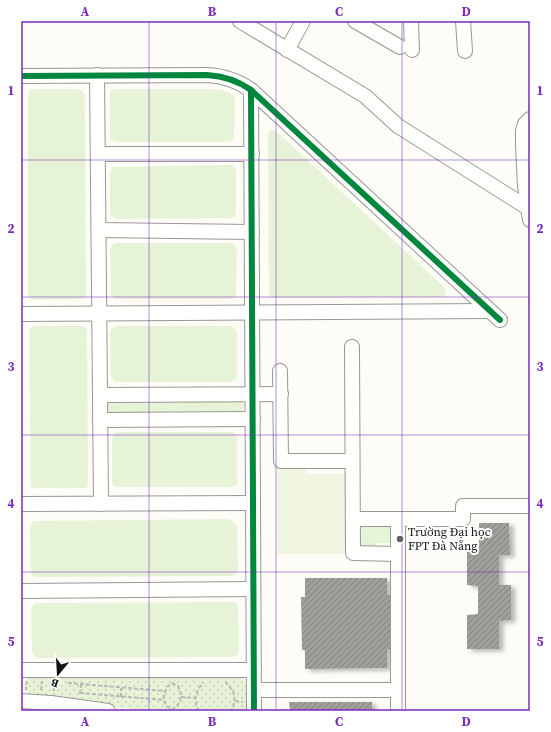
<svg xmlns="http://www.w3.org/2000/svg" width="551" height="732" font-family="'Source Serif 4',serif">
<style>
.grass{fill:#e7f3d7}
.park{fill:url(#park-dots)}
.pitch{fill:#f0f6e1}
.building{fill:url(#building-hatch);filter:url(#shadow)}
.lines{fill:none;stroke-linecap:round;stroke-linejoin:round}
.minor-casing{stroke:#979795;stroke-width:16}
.path{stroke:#b9b9b8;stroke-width:2;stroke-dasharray:4 2;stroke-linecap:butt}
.minor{stroke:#fffffe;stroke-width:14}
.cycleway-casing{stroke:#fff;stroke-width:8}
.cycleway{stroke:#00873e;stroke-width:6}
.grid{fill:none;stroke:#7b2cbf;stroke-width:1;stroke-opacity:0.55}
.poi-dot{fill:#646362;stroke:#fff;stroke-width:1.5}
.labels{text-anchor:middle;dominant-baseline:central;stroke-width:4;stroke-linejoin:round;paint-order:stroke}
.poi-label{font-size:12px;fill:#111;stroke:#fff;text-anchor:start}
.neatline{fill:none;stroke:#7b2cbf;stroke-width:1.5}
.grid-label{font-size:13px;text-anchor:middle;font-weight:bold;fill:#7b2cbf}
</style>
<defs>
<pattern id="park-dots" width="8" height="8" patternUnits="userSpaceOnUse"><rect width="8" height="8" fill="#e7f3d7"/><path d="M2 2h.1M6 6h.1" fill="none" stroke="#c5cfb8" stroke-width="1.8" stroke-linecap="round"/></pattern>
<pattern id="building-hatch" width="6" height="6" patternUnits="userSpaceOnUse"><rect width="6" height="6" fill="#a19f9c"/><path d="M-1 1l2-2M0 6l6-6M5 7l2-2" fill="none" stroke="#82807e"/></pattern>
<filter id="shadow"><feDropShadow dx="4.5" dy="2.5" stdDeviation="2" flood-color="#0004"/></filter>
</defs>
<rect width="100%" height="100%" fill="#fdfcf7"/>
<g class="grass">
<path d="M 33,89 L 78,89 L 81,90 L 85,95 L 86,294 L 84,299 L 81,299 L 33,300 L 31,299 L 28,295 L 28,94 L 30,90 Z"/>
<path d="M 114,89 L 203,89 C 213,89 229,89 235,98 L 234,137 L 233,140 L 229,142 L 115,142 L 111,139 L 110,136 L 110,91 Z"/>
<path d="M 271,130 L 275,130 L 444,287 L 446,292 L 445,296 L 440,297 L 271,298 L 269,294 L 268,133 Z"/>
<path d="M 230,165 L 233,166 L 236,170 L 236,212 L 234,217 L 231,218 L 116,219 L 110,214 L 110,172 L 113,167 Z"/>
<path d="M 116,243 L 232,243 L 237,248 L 236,295 L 235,297 L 229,299 L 115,299 L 111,295 L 110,249 L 112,245 Z"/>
<path d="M 34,326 L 81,326 L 84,327 L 87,330 L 88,485 L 86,488 L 35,488 L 31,487 L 31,485 L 29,331 L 30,329 Z"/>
<path d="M 116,326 L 232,326 L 237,331 L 237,378 L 235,380 L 230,382 L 115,382 L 111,378 L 110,332 L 112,328 Z"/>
<path d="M 240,401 L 244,405 L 242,412 L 110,414 L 106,411 L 107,403 L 109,402 Z"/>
<path d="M 118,432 L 233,432 L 237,436 L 237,484 L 233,487 L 116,487 L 112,484 L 112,439 L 115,433 Z"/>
<path d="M 228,519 L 234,522 L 237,526 L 238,571 L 233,576 L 39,577 L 33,576 L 31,571 L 30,527 L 33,521 Z"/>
<path d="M 356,525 L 390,525 L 390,543 L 376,543 L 376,551 L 356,551 Z"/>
<path d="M 233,602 L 236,603 L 238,607 L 239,651 L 238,654 L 234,657 L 39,658 L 34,656 L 32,652 L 31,608 L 34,604 L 37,603 Z"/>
</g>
<path class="park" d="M 29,677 L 240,677 C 251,683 246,700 246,711 L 141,711 L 96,703 L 32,695 C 22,692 21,683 29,677 Z"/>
<path class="pitch" d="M 277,465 L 306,465 L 306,474 L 348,474 L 348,554 L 277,554 Z"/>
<g class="building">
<path d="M 479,523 L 509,523 L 510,555 L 499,555 L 499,585 L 511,585 L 511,620 L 499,621 L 499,649 L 467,649 L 467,615 L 478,614 L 478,586 L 467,585 L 467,550 L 479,550 Z"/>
<path d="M 305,578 L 387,578 L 387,595 L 390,595 L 390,649 L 387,649 L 387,668 L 305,669 L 305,650 L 302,650 L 301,597 L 305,597 Z"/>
<path d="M 289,702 L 372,702 L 372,711 L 290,711 Z"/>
</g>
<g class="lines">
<g class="minor-casing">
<g id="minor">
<path d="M 240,21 L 365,96 L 398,126 L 528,208"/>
<path d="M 355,21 L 400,47"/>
<path d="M 411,21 L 412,50"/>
<path d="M 463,21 L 465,51"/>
<path d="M 287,50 L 303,21"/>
<path d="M 97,75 L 101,504"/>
<path d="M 21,76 L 207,75 C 224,76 237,80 251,90 L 500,320"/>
<path d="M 251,90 L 254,711"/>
<path d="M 530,119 L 525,124 L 523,131 L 523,145 L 525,186 L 530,220"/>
<path d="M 98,154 L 252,154"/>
<path d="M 99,230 L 252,232"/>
<path d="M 21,314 L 490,311"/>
<path d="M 352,347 L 353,553 L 398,554"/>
<path d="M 280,371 L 281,461 L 352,461"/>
<path d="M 100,395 L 281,394"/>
<path d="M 100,420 L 253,419"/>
<path d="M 21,504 L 253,503"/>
<path d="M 353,519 L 398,519"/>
<path d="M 21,591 L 253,589"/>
<path d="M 21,670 L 254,670"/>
<path d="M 254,690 L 398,690"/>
<path d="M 21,701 L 51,703 L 108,711"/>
<path d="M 398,711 L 398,519 L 463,519 L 463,506 L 530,506"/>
</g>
</g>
<g class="path">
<path d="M 27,681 L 26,689 L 27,689"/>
<path d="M 225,682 C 235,690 237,700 231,711"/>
<path d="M 68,683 L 165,691"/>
<path d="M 172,683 L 178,686 C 183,694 181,706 172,709 L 166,706 C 162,698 164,688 172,683 Z"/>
<path d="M 41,690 L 42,681"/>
<path d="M 54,691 L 54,683"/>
<path d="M 80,693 L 164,700"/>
<path d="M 80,694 L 81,685"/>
<path d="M 121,697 L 121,688"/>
<path d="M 181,697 L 195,698"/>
<path d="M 235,701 L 243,702"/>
<path d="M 199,711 C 193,701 195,690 204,683"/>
</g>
<use href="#minor" class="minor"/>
<g class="cycleway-casing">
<g id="cycleway">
<path d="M 21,76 L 207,75 C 224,76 237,80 251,90 L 500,320"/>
<path d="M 251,90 L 254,711"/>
</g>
</g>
<use href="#cycleway" class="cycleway"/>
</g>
<path class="grid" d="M 149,21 L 149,711M 276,21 L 276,711M 402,21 L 402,711M 21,160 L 530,160M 21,297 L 530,297M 21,435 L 530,435M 21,572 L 530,572"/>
<circle class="poi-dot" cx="400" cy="539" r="4"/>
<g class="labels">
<g class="poi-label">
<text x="408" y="532">Trường Đại học<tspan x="408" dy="14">FPT Đà Nẵng</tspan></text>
</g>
</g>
<rect width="551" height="732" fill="none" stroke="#ffffff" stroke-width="44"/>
<g transform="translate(58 674) rotate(198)" stroke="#ffffff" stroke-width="3" paint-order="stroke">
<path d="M0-3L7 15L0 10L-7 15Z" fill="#111111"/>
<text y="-6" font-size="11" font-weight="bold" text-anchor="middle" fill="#111111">B</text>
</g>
<rect x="22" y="22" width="507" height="688" class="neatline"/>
<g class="grid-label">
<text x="85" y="16">A</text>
<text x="212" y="16">B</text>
<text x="339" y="16">C</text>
<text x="466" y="16">D</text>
<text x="11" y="95">1</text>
<text x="540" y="95">1</text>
<text x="11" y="233">2</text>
<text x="540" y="233">2</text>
<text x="11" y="371">3</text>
<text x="540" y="371">3</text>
<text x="11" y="508">4</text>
<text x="540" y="508">4</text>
<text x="11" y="646">5</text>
<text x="540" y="646">5</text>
<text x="85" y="726">A</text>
<text x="212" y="726">B</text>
<text x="339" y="726">C</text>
<text x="466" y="726">D</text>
</g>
</svg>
